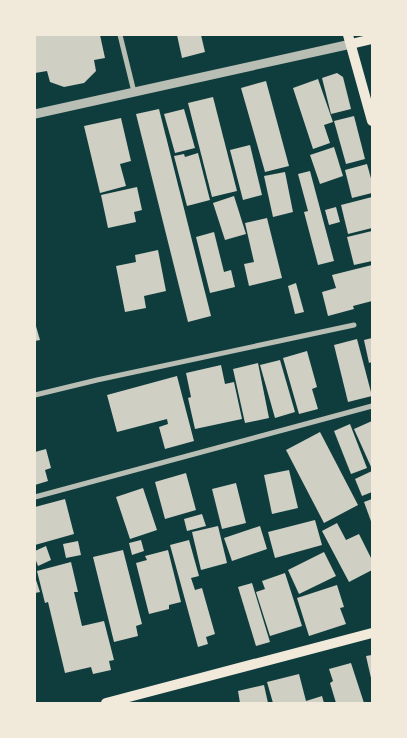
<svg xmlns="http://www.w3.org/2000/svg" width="407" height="738" font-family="'Fira Sans',sans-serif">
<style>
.building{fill:#cfcfc3}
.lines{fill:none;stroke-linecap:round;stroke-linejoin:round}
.minor{stroke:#b8beb3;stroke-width:5}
.tertiary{stroke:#b8beb3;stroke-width:9}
.secondary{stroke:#f1e9da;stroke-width:10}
</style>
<rect width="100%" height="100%" fill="#0f3d3e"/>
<g class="building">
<path d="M 35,35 L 100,35 L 105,58 L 94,60 L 96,71 L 84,83 L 64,87 L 50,82 L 47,71 L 35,73 Z"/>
<path d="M 177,35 L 201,35 L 205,52 L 182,58 Z"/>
<path d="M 337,73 L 343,77 L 351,109 L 331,114 L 322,78 Z"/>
<path d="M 318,79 L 333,122 L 324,125 L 330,143 L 313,149 L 293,88 Z"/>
<path d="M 266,81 L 289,166 L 265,172 L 241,88 Z"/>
<path d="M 213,97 L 237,191 L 212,197 L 188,103 Z"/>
<path d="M 159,109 L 211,316 L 188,322 L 136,114 Z"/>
<path d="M 184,109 L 195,148 L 175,153 L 164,114 Z"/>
<path d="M 354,116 L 365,159 L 346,164 L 334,121 Z"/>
<path d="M 121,118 L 131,161 L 120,164 L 126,186 L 100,193 L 84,126 Z"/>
<path d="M 250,145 L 262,195 L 243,200 L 230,150 Z"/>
<path d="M 334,147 L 343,176 L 320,184 L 310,155 Z"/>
<path d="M 198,153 L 210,200 L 187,206 L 174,156 L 184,154 L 185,157 Z"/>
<path d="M 367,164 L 372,182 L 372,193 L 352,198 L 345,170 Z"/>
<path d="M 310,171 L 334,261 L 318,265 L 304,212 L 308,211 L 298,174 Z"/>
<path d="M 285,172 L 293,212 L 273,217 L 264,176 Z"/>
<path d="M 137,187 L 142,210 L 134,212 L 136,222 L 108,228 L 101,195 Z"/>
<path d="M 234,196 L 246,234 L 225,240 L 213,203 Z"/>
<path d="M 372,197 L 372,228 L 348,234 L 341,205 Z"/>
<path d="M 336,207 L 340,222 L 329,225 L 325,210 Z"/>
<path d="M 267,218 L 282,278 L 249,286 L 244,264 L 254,262 L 245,223 Z"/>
<path d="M 372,231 L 372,261 L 354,265 L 347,237 Z"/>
<path d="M 214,232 L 224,272 L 231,270 L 235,287 L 210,293 L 196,237 Z"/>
<path d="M 158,250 L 166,291 L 144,296 L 146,308 L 125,312 L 116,266 L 136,262 L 135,255 Z"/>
<path d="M 372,265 L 372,301 L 353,306 L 354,309 L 328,316 L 322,292 L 336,288 L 332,275 Z"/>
<path d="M 296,283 L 304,312 L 295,314 L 288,286 Z"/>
<path d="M 35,323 L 40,340 L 35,341 Z"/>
<path d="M 372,338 L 372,362 L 369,363 L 364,340 Z"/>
<path d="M 357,339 L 372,396 L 348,402 L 334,345 Z"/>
<path d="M 307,351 L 317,387 L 312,389 L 318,409 L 299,414 L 283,358 Z"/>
<path d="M 280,360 L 295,412 L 275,418 L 260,365 Z"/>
<path d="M 258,363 L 269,418 L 245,423 L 233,369 Z"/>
<path d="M 221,365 L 225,384 L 234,382 L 242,419 L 195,429 L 188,398 L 191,397 L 186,373 Z"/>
<path d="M 177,376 L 194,441 L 165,449 L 159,427 L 168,424 L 167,419 L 117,432 L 107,395 Z"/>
<path d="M 372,421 L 372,469 L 354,429 Z"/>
<path d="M 350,424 L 367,468 L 351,474 L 334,431 Z"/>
<path d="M 320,432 L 358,505 L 324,523 L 286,450 Z"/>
<path d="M 46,449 L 51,468 L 45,470 L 48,481 L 35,485 L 35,452 Z"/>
<path d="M 289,470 L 298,508 L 272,514 L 264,475 Z"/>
<path d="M 372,471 L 372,492 L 362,496 L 355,479 Z"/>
<path d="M 186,473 L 196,510 L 165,519 L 155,482 Z"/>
<path d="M 236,483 L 246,523 L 222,529 L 212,489 Z"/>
<path d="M 143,488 L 157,530 L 130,539 L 116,497 Z"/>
<path d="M 65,499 L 74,534 L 35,545 L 35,507 Z"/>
<path d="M 372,499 L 372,524 L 364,502 Z"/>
<path d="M 202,514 L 206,526 L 187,531 L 184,519 Z"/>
<path d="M 315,520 L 322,545 L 275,558 L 268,532 Z"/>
<path d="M 337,523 L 346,540 L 359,534 L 372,560 L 372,570 L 349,582 L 322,531 Z"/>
<path d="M 218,526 L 227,563 L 201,570 L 192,532 Z"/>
<path d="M 260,526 L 267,549 L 232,561 L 224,538 Z"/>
<path d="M 141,540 L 144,551 L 132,555 L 129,543 Z"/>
<path d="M 189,540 L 199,576 L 191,578 L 195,590 L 202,588 L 215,634 L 206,637 L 208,644 L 198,647 L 170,545 Z"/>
<path d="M 78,541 L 81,555 L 66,558 L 63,544 Z"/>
<path d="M 46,546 L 51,560 L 38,566 L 35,558 L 35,551 Z"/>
<path d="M 123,550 L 142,624 L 136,626 L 138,636 L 114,642 L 93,557 Z"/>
<path d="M 168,550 L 181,602 L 169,605 L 169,609 L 149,614 L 136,563 L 147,560 L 145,556 Z"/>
<path d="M 324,552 L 336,576 L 299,594 L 288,570 Z"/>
<path d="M 71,562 L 78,592 L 74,592 L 82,626 L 104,621 L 114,660 L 109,661 L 111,670 L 93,674 L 91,667 L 65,673 L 48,602 L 45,603 L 37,571 Z"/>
<path d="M 285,573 L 302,626 L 270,636 L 256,592 L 265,589 L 262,581 Z"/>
<path d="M 35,577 L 40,592 L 35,593 Z"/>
<path d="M 252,583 L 270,642 L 256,646 L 238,587 Z"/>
<path d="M 337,585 L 344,607 L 340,608 L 346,624 L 309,636 L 297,598 Z"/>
<path d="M 372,655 L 372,678 L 371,678 L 366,656 Z"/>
<path d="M 351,663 L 364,703 L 336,703 L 330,683 L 333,681 L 329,669 Z"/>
<path d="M 299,674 L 306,701 L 322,696 L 324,703 L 273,703 L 267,682 Z"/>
<path d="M 264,685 L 268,703 L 240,703 L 238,691 Z"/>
</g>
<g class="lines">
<g class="minor">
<path d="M 120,35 L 134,92"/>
<path d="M 35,395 L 97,380 L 354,325"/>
<path d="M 35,497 L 372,406"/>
</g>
<path class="tertiary" d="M 35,114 L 351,44"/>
<g class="secondary">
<path d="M 348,35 L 372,121"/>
<path d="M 351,44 L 372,39"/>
<path d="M 106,703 L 372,633"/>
</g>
</g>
<rect width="407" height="738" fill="none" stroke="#f1e9da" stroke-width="72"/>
</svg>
